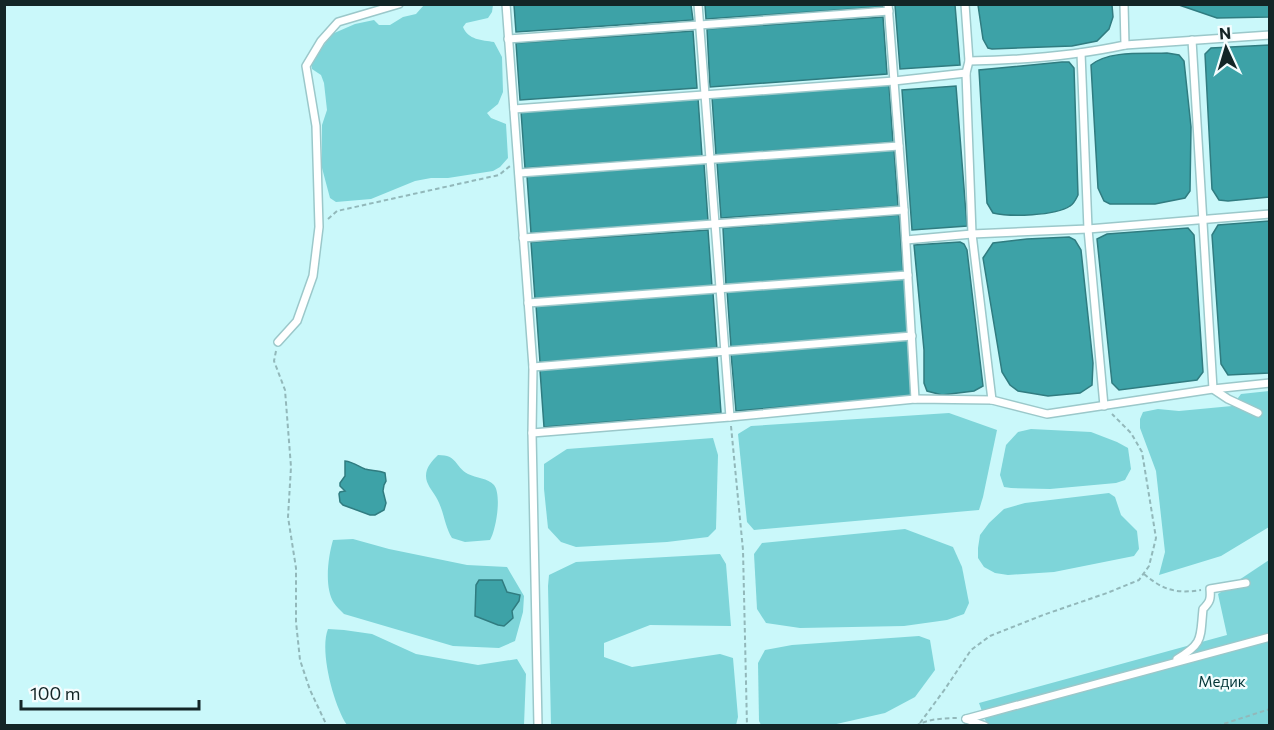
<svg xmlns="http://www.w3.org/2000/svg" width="1274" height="730" font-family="Commissioner,sans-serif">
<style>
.green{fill:#7ed5d9}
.water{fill:#3da2a7;stroke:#307c80;stroke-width:1.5}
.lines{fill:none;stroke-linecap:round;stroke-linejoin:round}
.service-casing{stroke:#9bc8ca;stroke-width:10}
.path{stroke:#92b8ba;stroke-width:2;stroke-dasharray:4.5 3;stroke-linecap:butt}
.service{stroke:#fff;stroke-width:7}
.labels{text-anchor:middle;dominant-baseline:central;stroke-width:4.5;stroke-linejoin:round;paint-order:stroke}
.park-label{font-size:15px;fill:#033537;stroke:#f4fdfe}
</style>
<rect width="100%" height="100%" fill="#caf8fa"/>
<g class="green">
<path d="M 424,5 L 493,5 L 492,12 L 488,18 L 466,23 L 463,27 C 468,40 482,40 494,42 L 502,57 L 503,92 L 498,104 L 487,113 L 491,118 L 506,124 L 508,158 L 500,167 L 493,171 L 448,178 L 431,178 L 415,181 L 371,199 L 336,202 L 330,198 L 322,168 L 322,125 L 327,110 L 324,83 L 321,75 L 312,69 L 311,63 L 332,34 L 355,24 L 374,20 L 379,25 L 390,25 L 403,17 L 416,14 Z"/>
<path d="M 1269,391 L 1269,527 L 1221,556 L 1159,575 L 1165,552 L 1156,471 L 1140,428 L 1140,419 L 1143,412 L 1158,409 L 1179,411 L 1232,406 L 1241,394 Z"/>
<path d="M 949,413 L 997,430 L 983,497 L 979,510 L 754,530 L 747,522 L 738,434 L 751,426 Z"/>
<path d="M 1031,429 L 1091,432 L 1117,442 L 1128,448 L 1131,469 L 1125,480 L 1116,483 L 1050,489 L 1011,488 L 1004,487 L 1000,475 L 1006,445 L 1018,432 Z"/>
<path d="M 713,438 L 718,455 L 716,529 L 708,537 L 667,542 L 576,547 L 561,542 L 548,528 L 544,489 L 544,464 L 567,449 Z"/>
<path d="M 438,455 C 458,455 454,466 468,474 C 476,478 488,478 494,485 C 502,495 496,530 490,540 L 465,542 L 452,538 C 444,525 444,510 436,497 C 432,490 426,484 426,476 C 426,467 432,461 438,455 Z"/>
<path d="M 1109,493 L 1115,497 L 1121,515 L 1137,531 L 1139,549 L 1134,556 L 1054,572 L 1008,575 L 995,573 L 984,567 L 978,558 L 978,548 L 980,535 L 989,523 L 1004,509 L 1025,503 Z"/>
<path d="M 905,529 L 953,547 L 962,567 L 969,603 L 964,614 L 947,620 L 904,626 L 800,628 L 766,623 L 757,609 L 754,554 L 762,543 Z"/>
<path d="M 353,539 L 389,549 L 467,565 L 507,567 L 524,596 L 523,612 L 515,641 L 499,648 L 453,646 L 344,614 C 340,610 336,606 334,603 C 324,588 328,557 333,540 Z"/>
<path d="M 720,554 L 726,564 L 731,626 L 650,625 L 604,643 L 604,657 L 632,667 L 720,654 L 733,658 L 738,717 L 736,725 L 551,725 L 548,586 L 549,575 L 576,562 Z"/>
<path d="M 1269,560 L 1269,725 L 987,725 L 979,703 L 1227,635 L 1218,594 Z"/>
<path d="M 328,629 L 344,630 L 372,634 L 416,654 L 478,665 L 517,659 L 526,674 L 524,725 L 347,725 C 334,706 319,651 328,629 Z"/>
<path d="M 919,636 L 930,640 L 935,670 L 915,697 L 885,713 L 832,725 L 761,725 L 759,721 L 758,663 L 765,650 L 792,645 Z"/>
</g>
<g class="water">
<path d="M 514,5 L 691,5 L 693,20 L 516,32 Z"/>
<path d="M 883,5 L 883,7 L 706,19 L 705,5 Z"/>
<path d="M 895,5 L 955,5 L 960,65 L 900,69 Z"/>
<path d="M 978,5 L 1112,5 L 1113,17 L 1109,29 L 1097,41 L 1072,46 L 992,49 L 988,48 L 983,39 Z"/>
<path d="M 1179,5 L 1269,5 L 1269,17 L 1217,18 Z"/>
<path d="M 883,17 L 887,74 L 710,87 L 707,29 Z"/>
<path d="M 693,31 L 697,88 L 520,100 L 516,43 Z"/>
<path d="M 1269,45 L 1269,197 L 1228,201 L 1219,200 L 1212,189 L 1205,54 L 1211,48 Z"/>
<path d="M 1167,53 L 1179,55 L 1184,61 L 1191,127 L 1190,191 L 1185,198 L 1155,204 L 1110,204 L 1104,201 L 1098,188 L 1091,65 C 1109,50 1145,54 1167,53 Z"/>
<path d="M 1062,62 L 1069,62 L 1074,68 L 1078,195 C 1076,199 1074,204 1070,206 C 1055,216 1010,217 993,213 L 987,203 L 979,70 Z"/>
<path d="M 889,85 L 893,142 L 716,155 L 712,97 Z"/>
<path d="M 956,86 L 967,226 L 912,230 L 902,90 Z"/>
<path d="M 698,98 L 702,156 L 525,168 L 521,111 Z"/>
<path d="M 894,149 L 898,206 L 721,218 L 717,162 Z"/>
<path d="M 704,164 L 708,221 L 531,233 L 527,176 Z"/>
<path d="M 899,215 L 903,272 L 726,285 L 723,228 Z"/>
<path d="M 1269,221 L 1269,373 L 1228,375 L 1221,364 L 1212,235 L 1218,225 Z"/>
<path d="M 1188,228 L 1194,235 L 1203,372 L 1197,380 L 1119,390 L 1112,383 L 1097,239 L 1107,234 Z"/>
<path d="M 708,230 L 712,287 L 535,299 L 531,242 Z"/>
<path d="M 1069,237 L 1075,240 L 1081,250 L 1093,363 L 1092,385 L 1080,393 L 1048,396 L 1018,391 L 1010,385 L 1002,372 L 983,258 L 993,243 L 1027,239 Z"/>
<path d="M 960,242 L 964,244 L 967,250 L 983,386 L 974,391 L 942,395 L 927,391 L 924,383 L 924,350 L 914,245 Z"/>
<path d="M 904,277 L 908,335 L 731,347 L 727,290 Z"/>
<path d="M 713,293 L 717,350 L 540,362 L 536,305 Z"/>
<path d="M 908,339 L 913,396 L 736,411 L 731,353 Z"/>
<path d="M 717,356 L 721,413 L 544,427 L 540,370 Z"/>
<path d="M 345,461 C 353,462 358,466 365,469 C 371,471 378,470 385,473 L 386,481 L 384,485 L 383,491 L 386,503 L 384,510 L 375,515 L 370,515 L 343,505 L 340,502 L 339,494 L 340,492 L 345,491 L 340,486 L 340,483 L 345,476 Z"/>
<path d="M 479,580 L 502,580 L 507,592 L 520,595 L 519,601 L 512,611 L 513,618 L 504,626 L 498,625 L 475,616 L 476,585 Z"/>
</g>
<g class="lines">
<g class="service-casing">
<g id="service">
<path d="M 506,4 L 533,367 L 532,433 L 730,417 L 915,399 L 992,400 L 1047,414 L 1213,389 L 1270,383"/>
<path d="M 698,4 L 730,417"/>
<path d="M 888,4 L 904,210 L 915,399"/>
<path d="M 965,4 L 969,61 L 966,73 L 972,234 L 992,400"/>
<path d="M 508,39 L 889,11"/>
<path d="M 1192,40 L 1213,389 L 1228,399 L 1258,413"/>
<path d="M 1125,45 L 1270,35"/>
<path d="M 1081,53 L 1088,229 L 1104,406"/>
<path d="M 969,61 C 1021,60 1074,56 1125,45 L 1124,4"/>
<path d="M 514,109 L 894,81 L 966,73"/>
<path d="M 519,173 L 899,146"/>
<path d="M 523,238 L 904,210"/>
<path d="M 906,240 L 972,234 L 1088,229 L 1270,214"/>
<path d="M 528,303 L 908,275"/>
<path d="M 278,342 L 297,321 L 313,276 L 319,227 L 316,126 L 306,66 L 321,41 L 338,22 L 399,4"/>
<path d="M 533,367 L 912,336"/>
<path d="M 532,433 L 538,726"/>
<path d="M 1177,659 C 1204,643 1200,638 1203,609 C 1210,602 1211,599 1210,589 L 1246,583"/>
<path d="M 966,719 L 1270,637"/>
<path d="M 966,719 L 985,726"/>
</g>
</g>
<g class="path">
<path d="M 328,219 L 337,211 L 499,175 L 510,166"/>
<path d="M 276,351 L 274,361 L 285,390 L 291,467 L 288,517 L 296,568 L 296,622 L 300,660 L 310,690 L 327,726"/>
<path d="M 731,426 L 743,550 L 747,726"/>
<path d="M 1144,574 C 1163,590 1176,594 1201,590"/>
<path d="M 920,723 L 945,689 L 971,650 L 990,636 L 1043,615 L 1107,593 L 1139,580 L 1149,566 L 1156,538 L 1142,452 L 1131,433 L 1112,414"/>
<path d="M 916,726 C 926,719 945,718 957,718"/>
<path d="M 1217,726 L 1270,709"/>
</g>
<use href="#service" class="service"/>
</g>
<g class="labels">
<g class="park-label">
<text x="1222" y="681">Медик</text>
</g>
</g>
<rect width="1274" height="730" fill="none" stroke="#132526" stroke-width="12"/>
<g transform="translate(1226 48) rotate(356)" stroke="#f4fdfe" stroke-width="4.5" paint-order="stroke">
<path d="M0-4.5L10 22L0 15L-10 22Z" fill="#132526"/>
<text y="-9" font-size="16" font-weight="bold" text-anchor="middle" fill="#132526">N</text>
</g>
<path d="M21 700v9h178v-9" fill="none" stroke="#132526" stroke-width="3"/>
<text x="30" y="700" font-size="18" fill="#132526" stroke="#f4fdfe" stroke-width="4.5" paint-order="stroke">100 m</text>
</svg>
